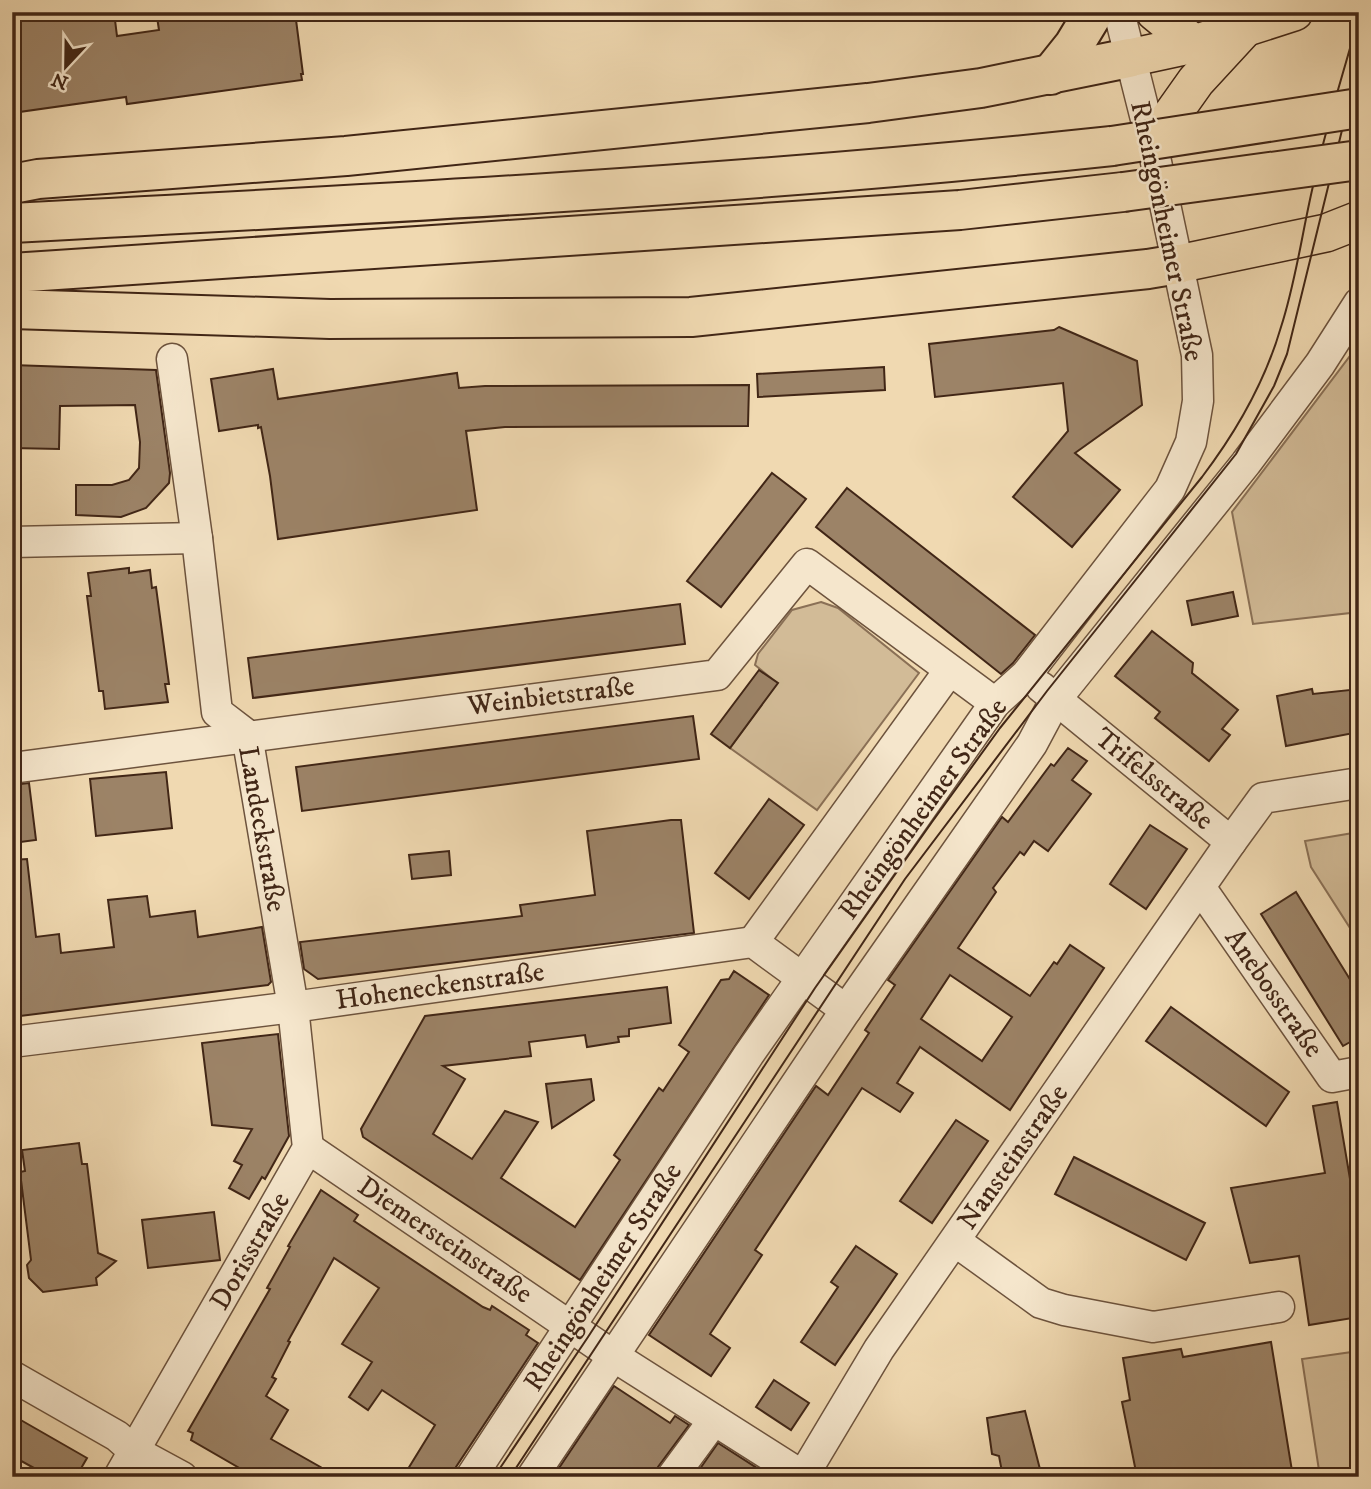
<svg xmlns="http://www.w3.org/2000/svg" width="1371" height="1489" font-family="'IM FELL DW Pica',serif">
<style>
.green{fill:#d2bb97;stroke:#8a7056;stroke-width:2}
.building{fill:#9c8367;stroke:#412616;stroke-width:2;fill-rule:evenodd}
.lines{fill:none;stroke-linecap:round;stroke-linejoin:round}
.minor-casing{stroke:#6d533d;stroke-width:33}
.major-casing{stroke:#412616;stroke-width:40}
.highway-casing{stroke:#412616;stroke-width:42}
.minor{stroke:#f5e6cc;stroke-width:30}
.major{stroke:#f0d9b1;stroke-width:37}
.highway{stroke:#f0d9b1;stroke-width:38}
.tram{stroke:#412616;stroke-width:2}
.highway-bridge-casing{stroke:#412616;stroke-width:42;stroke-linecap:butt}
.highway-bridge{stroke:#f0d9b1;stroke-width:38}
.labels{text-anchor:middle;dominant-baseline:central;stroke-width:5;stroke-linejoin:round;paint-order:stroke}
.street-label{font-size:28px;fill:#412616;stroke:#f5e6cc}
</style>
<rect width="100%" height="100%" fill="#f0d9b1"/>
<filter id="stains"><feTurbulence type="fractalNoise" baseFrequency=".00286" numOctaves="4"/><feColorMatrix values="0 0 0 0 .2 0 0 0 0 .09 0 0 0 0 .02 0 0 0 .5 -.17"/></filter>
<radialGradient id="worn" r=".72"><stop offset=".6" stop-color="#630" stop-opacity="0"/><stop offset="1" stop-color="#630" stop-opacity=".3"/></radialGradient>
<g class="green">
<path d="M 1359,344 L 1359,612 L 1253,624 L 1232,512 Z"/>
<path d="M 821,602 L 838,608 L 919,673 L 817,810 L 730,748 L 777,683 L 755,665 L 758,654 L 792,610 Z"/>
<path d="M 1359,832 L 1359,942 L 1311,867 L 1305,841 Z"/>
<path d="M 1359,1351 L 1359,1477 L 1320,1477 L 1302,1359 Z"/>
</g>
<g class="building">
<path d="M 12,12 L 114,12 L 117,36 L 159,30 L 157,17 L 191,12 L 295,12 L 303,74 L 301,74 L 302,80 L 127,104 L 126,97 L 12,113 Z"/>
<path d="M 1059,327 L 1137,361 L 1142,405 L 1075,453 L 1120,490 L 1072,547 L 1013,497 L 1068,431 L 1063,383 L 935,397 L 929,344 L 1054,330 Z"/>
<path d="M 12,365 L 156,370 L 170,473 L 169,483 L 146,508 L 121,517 L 76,515 L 76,485 L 112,485 L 129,480 L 139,468 L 140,442 L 135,405 L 60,406 L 59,449 L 12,448 Z"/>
<path d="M 884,367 L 885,390 L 758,397 L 757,374 Z"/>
<path d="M 273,369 L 278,399 L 457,373 L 459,388 L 485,386 L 749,385 L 748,426 L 505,427 L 466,431 L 477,510 L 278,539 L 270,476 L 261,427 L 258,428 L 258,425 L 219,431 L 211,379 Z"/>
<path d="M 772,473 L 806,499 L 721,607 L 687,581 Z"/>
<path d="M 847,488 L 1035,635 L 1013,663 L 1001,674 L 816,527 Z"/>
<path d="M 129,568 L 129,573 L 150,570 L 152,588 L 156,587 L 169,684 L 165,684 L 168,702 L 105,709 L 103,691 L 99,691 L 87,596 L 91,596 L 88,573 Z"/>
<path d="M 1233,592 L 1238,616 L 1192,625 L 1187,601 Z"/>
<path d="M 680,604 L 685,644 L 253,698 L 248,658 Z"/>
<path d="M 1152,631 L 1193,663 L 1192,673 L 1238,710 L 1222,729 L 1230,735 L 1209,761 L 1155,718 L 1160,712 L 1115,676 Z"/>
<path d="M 759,670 L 778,683 L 730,748 L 711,734 Z"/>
<path d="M 1312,689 L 1313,694 L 1359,689 L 1359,732 L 1286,746 L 1277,696 Z"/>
<path d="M 693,716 L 699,759 L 302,811 L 296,767 Z"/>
<path d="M 1068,748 L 1087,761 L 1072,780 L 1091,794 L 1048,851 L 1034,841 L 1024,855 L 1020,852 L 993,888 L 996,892 L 958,948 L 1030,996 L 1054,962 L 1057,964 L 1070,945 L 1104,968 L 1010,1110 L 920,1047 L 897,1083 L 913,1093 L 900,1112 L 862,1088 L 755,1250 L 762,1255 L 710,1334 L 730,1348 L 711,1376 L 649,1335 L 816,1086 L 828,1095 L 869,1033 L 865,1030 L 895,985 L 888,980 L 1002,817 L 1008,822 L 1051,764 L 1054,766 ZM 950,975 L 1012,1017 L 982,1061 L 921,1019 Z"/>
<path d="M 166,772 L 172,828 L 96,836 L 90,779 Z"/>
<path d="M 29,783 L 36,840 L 12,843 L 12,785 Z"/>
<path d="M 769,799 L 804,825 L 749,899 L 715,873 Z"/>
<path d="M 671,820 L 681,820 L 694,933 L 318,979 L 304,969 L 300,942 L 522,916 L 520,905 L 595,895 L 587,831 Z"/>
<path d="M 1150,825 L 1187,849 L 1146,909 L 1110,884 Z"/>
<path d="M 449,851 L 451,875 L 412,879 L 409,855 Z"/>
<path d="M 27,859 L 36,937 L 59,934 L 61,953 L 114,947 L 108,900 L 147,896 L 150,917 L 195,911 L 198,937 L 262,927 L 271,982 L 268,985 L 12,1017 L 12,860 Z"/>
<path d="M 1296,892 L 1359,994 L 1359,1037 L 1343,1046 L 1261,914 Z"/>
<path d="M 734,971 L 769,995 L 580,1280 L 363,1137 L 361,1129 L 425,1016 L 667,987 L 671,1023 L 629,1029 L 629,1036 L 618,1037 L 619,1042 L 587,1047 L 585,1035 L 529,1042 L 531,1056 L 443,1066 L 465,1079 L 433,1134 L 472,1159 L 505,1111 L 538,1122 L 501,1178 L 575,1227 L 620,1160 L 614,1155 L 659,1088 L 663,1091 L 689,1052 L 679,1045 L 721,980 L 729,979 Z"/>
<path d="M 1171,1007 L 1289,1092 L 1266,1126 L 1146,1041 Z"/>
<path d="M 278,1034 L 289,1136 L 265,1179 L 262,1177 L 249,1199 L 229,1188 L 242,1165 L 234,1161 L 252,1129 L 212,1125 L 202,1043 Z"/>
<path d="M 591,1079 L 594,1100 L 552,1128 L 546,1084 Z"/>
<path d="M 1337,1102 L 1359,1232 L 1359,1317 L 1309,1325 L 1299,1256 L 1250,1263 L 1231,1188 L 1325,1173 L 1313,1106 Z"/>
<path d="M 956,1120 L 988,1141 L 932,1223 L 900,1201 Z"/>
<path d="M 79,1143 L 82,1164 L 87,1164 L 98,1253 L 116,1261 L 96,1278 L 97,1285 L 43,1292 L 29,1278 L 27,1265 L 31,1260 L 20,1172 L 25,1171 L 22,1150 Z"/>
<path d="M 1074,1157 L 1205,1223 L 1186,1260 L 1055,1194 Z"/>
<path d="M 321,1190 L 358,1215 L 354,1221 L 483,1307 L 490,1310 L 492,1306 L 529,1330 L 526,1335 L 538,1343 L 456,1467 L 453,1477 L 403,1477 L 435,1425 L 382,1390 L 368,1410 L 349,1397 L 372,1362 L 342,1344 L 379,1288 L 334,1258 L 288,1341 L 290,1342 L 272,1377 L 276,1379 L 266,1396 L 288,1410 L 271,1439 L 338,1477 L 255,1477 L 191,1440 L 193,1433 L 188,1431 L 270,1289 L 267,1288 L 290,1247 L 288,1246 Z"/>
<path d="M 214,1212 L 220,1260 L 148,1268 L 142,1220 Z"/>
<path d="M 856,1246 L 897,1274 L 835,1365 L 801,1342 L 838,1287 L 831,1282 Z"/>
<path d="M 1271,1342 L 1293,1477 L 1137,1477 L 1122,1402 L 1130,1400 L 1123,1358 L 1181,1349 L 1183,1357 Z"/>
<path d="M 774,1380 L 809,1403 L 791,1430 L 756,1407 Z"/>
<path d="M 614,1386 L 670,1423 L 675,1416 L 689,1425 L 658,1467 L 655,1477 L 553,1477 Z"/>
<path d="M 1025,1411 L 1042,1477 L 1003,1477 L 999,1456 L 992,1454 L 987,1418 Z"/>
<path d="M 12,1415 L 87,1458 L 76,1477 L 29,1477 L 34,1468 L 12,1456 Z"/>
<path d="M 718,1443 L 771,1477 L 703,1477 L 697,1473 Z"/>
</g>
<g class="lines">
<g class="minor-casing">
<g id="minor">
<path d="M 12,542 L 197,538"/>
<path d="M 1041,687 L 1231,842"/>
<path d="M 12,768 L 717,675 L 807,564 L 995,703"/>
<path d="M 1200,887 L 1332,1077 L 1359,1072"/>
<path d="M 753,942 L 949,671"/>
<path d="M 12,1042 L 293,1007 L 753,942 L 846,1010"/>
<path d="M 308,1148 L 615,1357 L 804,1477"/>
<path d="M 955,1241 L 1041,1303 L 1064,1310 L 1153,1327 L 1279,1307"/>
<path d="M 12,1376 L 117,1436 L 134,1451 L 182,1477"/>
<path d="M 803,1476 L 879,1349 L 1231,842 L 1263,798 L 1359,783"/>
<path d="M 119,1477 L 308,1148 L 293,1007 L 247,735 L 217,712 L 197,538 L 172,359"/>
<path d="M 471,1477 L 749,1054 L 995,703 L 1026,675 L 1170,489 L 1191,442 L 1198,401 L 1197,355 L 1152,143 L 1119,12"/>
<path d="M 532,1477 L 846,1010 L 1032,744 L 1056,699 L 1246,463 L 1320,364 L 1359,303"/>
<path d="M 672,1477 L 714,1420"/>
</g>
</g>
<g class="major-casing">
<g id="major">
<path d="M 1155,12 L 1194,44"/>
<path d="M 1129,58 L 1194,44 L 1294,12"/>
<path d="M 1152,143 L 1196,81 L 1243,30"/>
<path d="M 1178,264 L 1326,233 L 1359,220"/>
</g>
</g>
<g class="highway-casing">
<g id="highway">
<path d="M 1050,75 L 1074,45 L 1094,12"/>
<path d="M 12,184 L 38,179 L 346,156 L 868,103 L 981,88 L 1129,58"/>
<path d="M 12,223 C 379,204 746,185 1112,146"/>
<path d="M 12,273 L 960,210 L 1123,192"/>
<path d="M 12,309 L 330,319 L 691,317 L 1148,269 L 1178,264"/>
</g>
</g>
<use href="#minor" class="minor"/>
<use href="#major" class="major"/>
<use href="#highway" class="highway"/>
<g class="tram">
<path d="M 494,1477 L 588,1337 L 815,988 L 932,822 L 1000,728 L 1202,477 C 1237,431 1265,382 1281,327 C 1296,281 1302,233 1313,186 C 1325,129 1344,72 1359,16"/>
<path d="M 510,1477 L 905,879 L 1047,691 L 1236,454 L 1274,386 L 1287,354 L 1359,61"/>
</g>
<g class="highway-bridge-casing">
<g id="highway-bridge">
<path d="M 1112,146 L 1359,108"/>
<path d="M 1123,192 L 1359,160"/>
</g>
</g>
<use href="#highway-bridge" class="highway-bridge"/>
</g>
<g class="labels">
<g class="street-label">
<text transform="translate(1167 231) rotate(78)">Rheingönheimer Straße</text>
<text transform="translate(551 696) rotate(-7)">Weinbietstraße</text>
<text transform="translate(1154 779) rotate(39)">Trifelsstraße</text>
<text transform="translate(923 809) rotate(-54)">Rheingönheimer Straße</text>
<text transform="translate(262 829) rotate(80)">Landeckstraße</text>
<text transform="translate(440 986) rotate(-8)">Hoheneckenstraße</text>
<text transform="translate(1274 993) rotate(55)">Anebosstraße</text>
<text transform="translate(1013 1157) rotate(-55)">Nansteinstraße</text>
<text transform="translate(445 1240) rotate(34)">Diemersteinstraße</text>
<text transform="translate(250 1251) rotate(-60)">Dorisstraße</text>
<text transform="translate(603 1277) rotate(-57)">Rheingönheimer Straße</text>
</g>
</g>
<rect width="1371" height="1489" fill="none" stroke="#f0d9b1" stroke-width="42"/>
<rect x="14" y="14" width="1343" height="1461" fill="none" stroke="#412616" stroke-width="3.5"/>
<rect x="21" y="21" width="1329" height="1447" fill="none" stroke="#412616" stroke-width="2"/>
<g transform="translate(66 66) rotate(202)" stroke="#f5e6cc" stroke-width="5" paint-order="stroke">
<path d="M0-5L12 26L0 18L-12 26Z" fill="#412616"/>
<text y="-10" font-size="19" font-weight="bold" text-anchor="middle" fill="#412616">N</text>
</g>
<rect width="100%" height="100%" filter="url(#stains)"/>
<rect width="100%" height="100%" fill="url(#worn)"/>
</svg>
